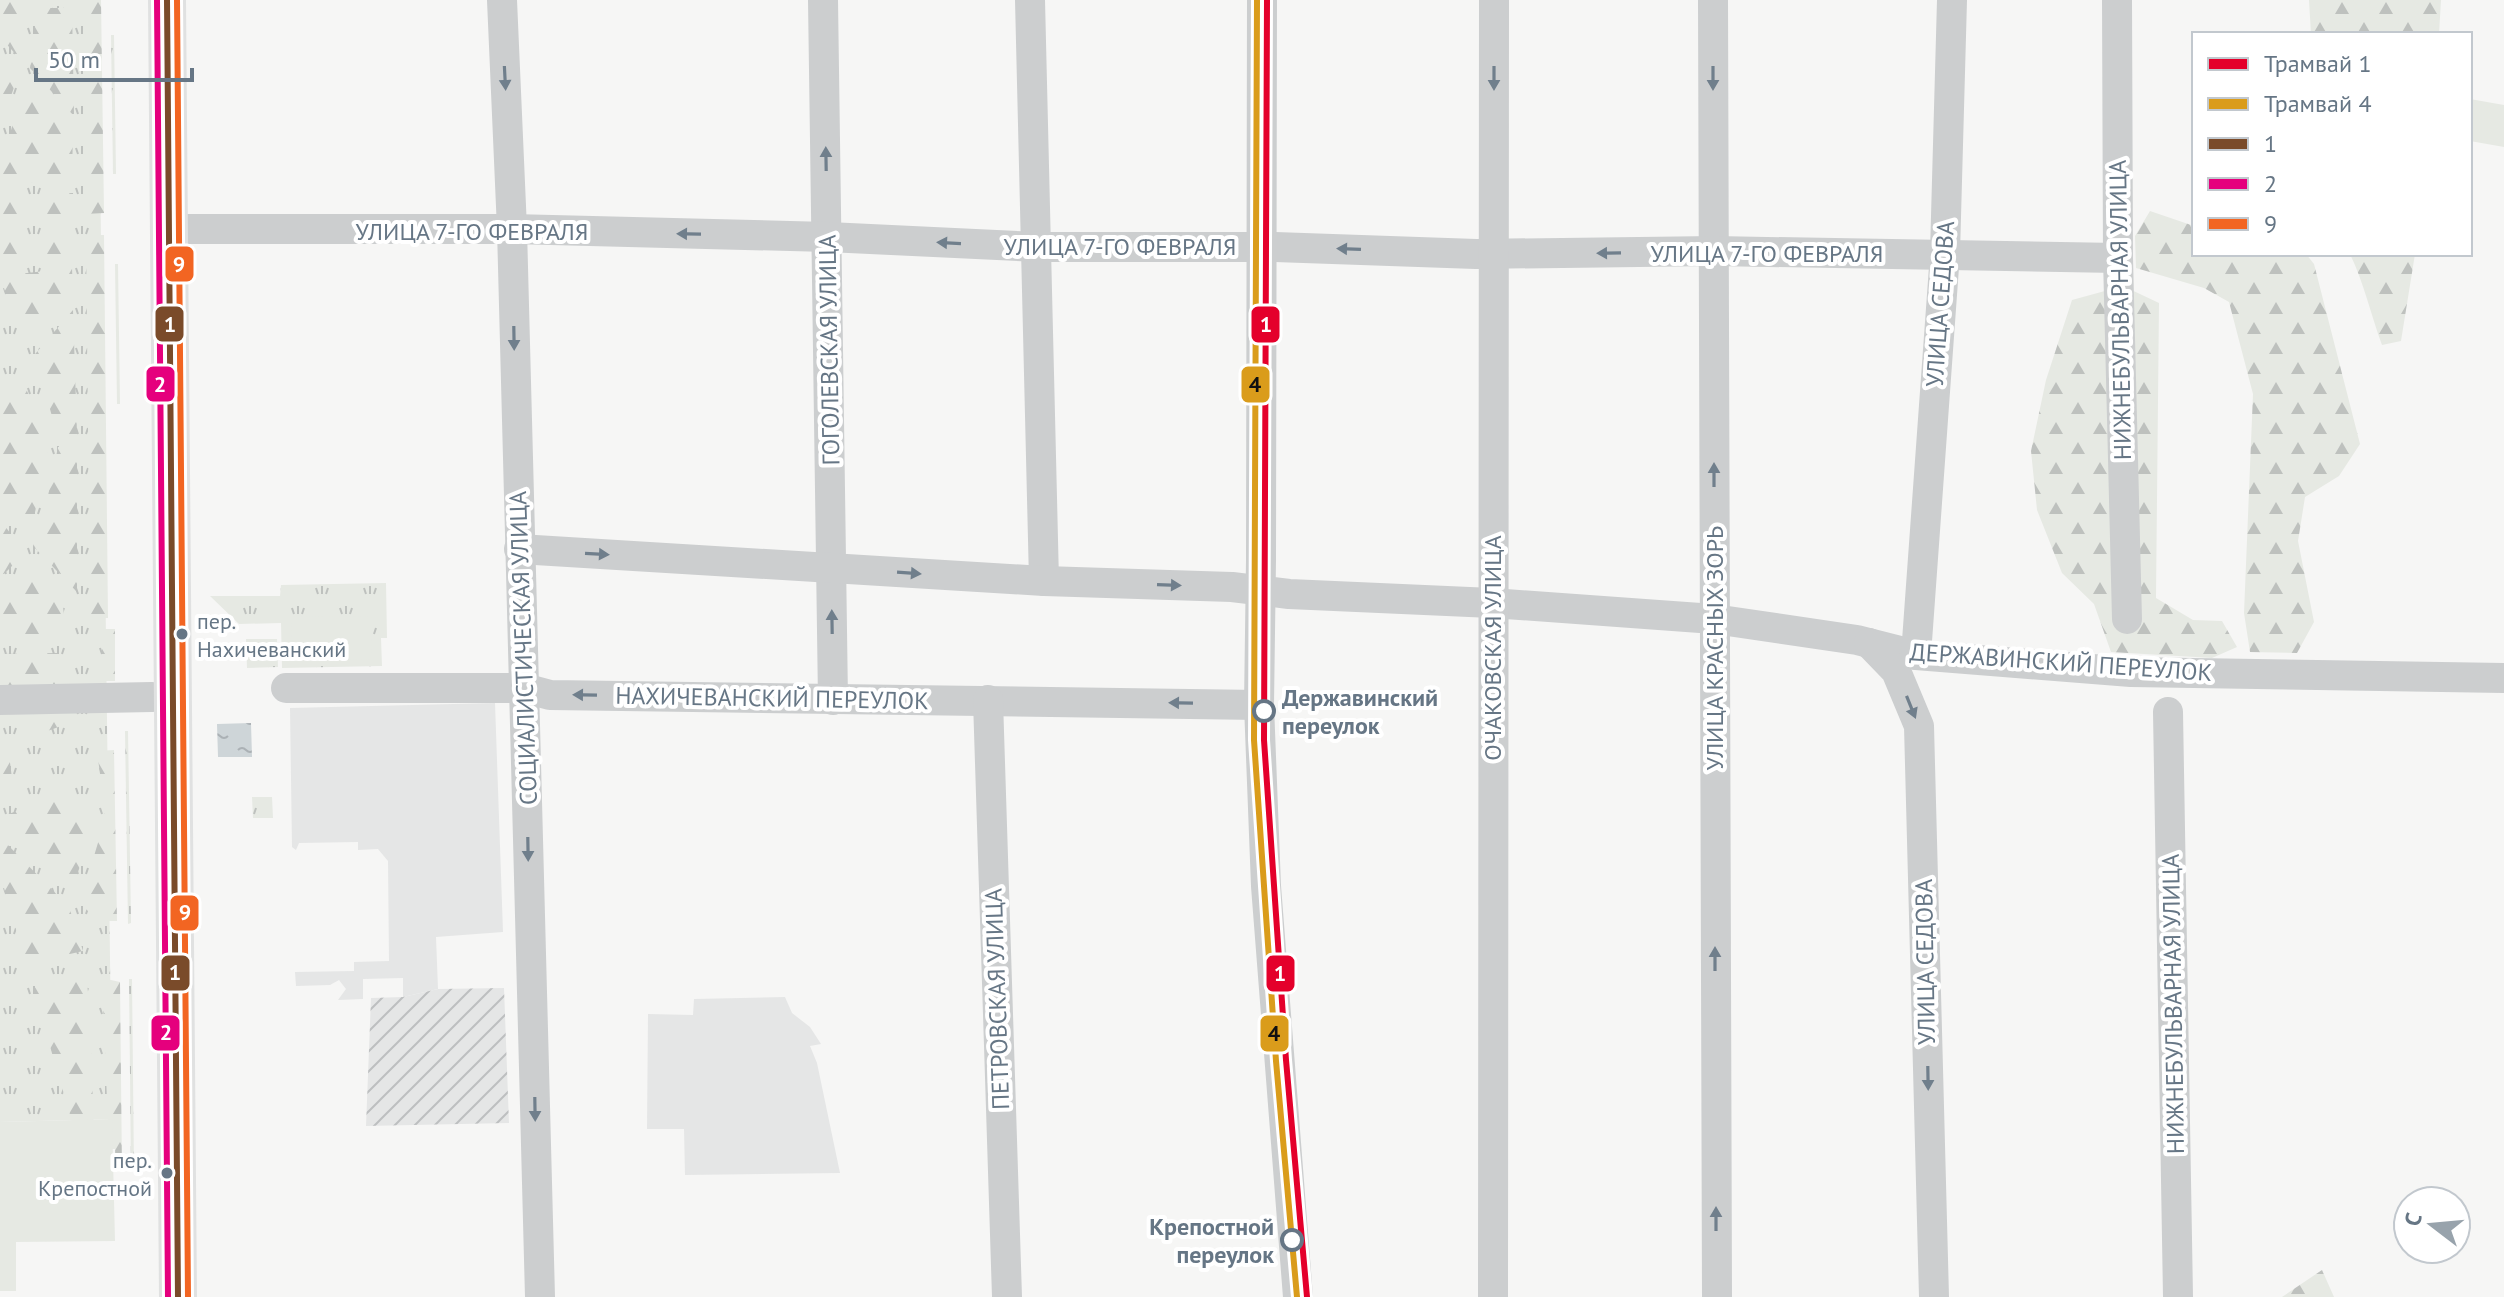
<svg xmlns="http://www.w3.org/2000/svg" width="2504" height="1297" font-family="'PT Sans',sans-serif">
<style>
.built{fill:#e5e6e6}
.industrial{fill:url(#industrial-furrows)}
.grass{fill:url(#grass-tufts)}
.forest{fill:url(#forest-firs)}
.garden{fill:#e6e9e3}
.water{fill:url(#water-ripples)}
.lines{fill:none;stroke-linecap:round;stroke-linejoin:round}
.minor{stroke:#cccecf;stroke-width:30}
.major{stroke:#e0e1e1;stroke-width:38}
.bus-1-casing{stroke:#fff;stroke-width:12}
.bus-2-casing{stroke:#fff;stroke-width:12}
.bus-3-casing{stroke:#fff;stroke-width:12}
.bus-1{stroke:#7a4b2a;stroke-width:6}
.bus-2{stroke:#e5007d;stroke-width:6}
.bus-3{stroke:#f26522;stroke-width:6}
.tram-1-casing{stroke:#fff;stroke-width:12}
.tram-2-casing{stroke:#fff;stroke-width:12}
.tram-1{stroke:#e4002b;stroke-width:6}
.tram-2{stroke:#da9c1b;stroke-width:6}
.oneway{fill:#707f8c}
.bus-dot{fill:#667685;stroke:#fff;stroke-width:3}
.stop-dot{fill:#fff;stroke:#667685;stroke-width:4}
.labels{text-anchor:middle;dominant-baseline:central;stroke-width:8;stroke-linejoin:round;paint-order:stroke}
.bus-label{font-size:22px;fill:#667685;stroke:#fff;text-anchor:start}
.street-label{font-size:24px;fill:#667685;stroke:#fff}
.stop-label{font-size:24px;font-weight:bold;fill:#667685;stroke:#fff;text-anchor:start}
.line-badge{stroke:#fff;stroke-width:3}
.badge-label{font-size:22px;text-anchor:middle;font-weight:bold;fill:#fff}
.pale-badge-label{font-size:22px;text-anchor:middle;font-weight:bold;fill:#111}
</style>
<defs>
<pattern id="industrial-furrows" width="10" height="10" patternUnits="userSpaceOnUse" patternTransform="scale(2)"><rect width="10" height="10" fill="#e5e6e6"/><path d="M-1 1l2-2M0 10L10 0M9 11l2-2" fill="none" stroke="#bdbfc0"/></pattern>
<pattern id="grass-tufts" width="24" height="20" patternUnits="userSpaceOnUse" patternTransform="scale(2)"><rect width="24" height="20" fill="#e6e9e3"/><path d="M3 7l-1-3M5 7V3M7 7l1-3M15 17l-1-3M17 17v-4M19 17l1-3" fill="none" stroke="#bec1be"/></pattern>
<pattern id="forest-firs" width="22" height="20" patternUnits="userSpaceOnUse" patternTransform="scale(2)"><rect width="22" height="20" fill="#e6e9e3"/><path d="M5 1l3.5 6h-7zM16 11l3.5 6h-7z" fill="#bec1be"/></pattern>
<pattern id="water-ripples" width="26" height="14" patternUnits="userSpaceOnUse" patternTransform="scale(2)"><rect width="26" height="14" fill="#ced5d8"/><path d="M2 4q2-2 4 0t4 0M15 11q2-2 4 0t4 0" fill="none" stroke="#abb1b5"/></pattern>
</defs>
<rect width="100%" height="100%" fill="#f6f6f5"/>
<g class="built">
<path d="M 495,703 L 503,932 L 436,937 L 438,989 L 403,997 L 403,978 L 363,979 L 363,999 L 338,1000 L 346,989 L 339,980 L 330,985 L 296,986 L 295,972 L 354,971 L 354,962 L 389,961 L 388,861 L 378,849 L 358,850 L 358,842 L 299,843 L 296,850 L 292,847 L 290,708 Z"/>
<path d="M 785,997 L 792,1013 L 810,1027 L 821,1044 L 810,1046 L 817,1063 L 840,1173 L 685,1175 L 684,1129 L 647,1129 L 648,1014 L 693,1015 L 694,999 Z"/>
</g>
<path class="industrial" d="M 504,988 L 509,1123 L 366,1126 L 371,998 L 403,997 L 438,989 Z"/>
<g class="grass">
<path d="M 0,0 L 98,0 L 112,1119 L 0,1122 Z"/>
<path d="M 111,35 L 114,35 L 116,174 L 113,174 Z"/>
<path d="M 115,264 L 118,264 L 120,404 L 117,404 Z"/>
<path d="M 386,583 L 387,638 L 381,638 L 382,666 L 282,668 L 281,623 L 239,624 L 210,596 L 280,596 L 281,585 Z"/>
<path d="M 246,639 L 277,639 L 278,667 L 247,668 Z"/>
<path d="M 125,731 L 128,731 L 131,923 L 128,924 Z"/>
<path d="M 252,797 L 272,797 L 273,818 L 253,818 Z"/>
<path d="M 129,979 L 132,979 L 134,1171 L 131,1171 Z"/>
</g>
<g class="forest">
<path d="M 0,0 L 29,0 L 21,60 L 0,37 Z"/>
<path d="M 83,0 L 101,0 L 104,213 L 85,214 Z"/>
<path d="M 2309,0 L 2441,0 L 2439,34 L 2311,34 Z"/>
<path d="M 37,8 L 72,8 L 74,116 L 30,68 Z"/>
<path d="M 0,52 L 20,71 L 0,126 Z"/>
<path d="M 27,78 L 73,128 L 72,181 L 0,183 L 0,166 Z"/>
<path d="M 73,193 L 74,217 L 0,219 L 0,196 Z"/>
<path d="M 2150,211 L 2194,226 L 2194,254 L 2306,254 L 2314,264 L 2360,444 L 2339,476 L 2305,497 L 2298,541 L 2314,622 L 2297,653 L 2250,652 L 2244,613 L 2253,394 L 2229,302 L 2204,288 L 2136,268 L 2135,236 Z"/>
<path d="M 86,235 L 104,235 L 108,618 L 90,618 Z"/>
<path d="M 72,240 L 72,258 L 0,259 L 0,241 Z"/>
<path d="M 2350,254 L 2415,254 L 2401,341 L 2382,345 C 2371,315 2364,283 2350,254 Z"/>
<path d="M 72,268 L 73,295 L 24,348 L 0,276 Z"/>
<path d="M 2123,286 L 2159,303 L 2156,598 L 2193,620 L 2222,621 L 2237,647 L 2212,658 L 2111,652 L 2094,604 L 2062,573 L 2037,510 L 2031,451 L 2046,380 L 2072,300 Z"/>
<path d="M 73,310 L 77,434 L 58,438 L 45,391 L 30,360 Z"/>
<path d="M 19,372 L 49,443 L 33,522 L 26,538 L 0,505 L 0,395 Z"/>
<path d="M 77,445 L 77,592 L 33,546 L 42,525 L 58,447 Z"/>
<path d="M 0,520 L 22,548 L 14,564 L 0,578 Z"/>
<path d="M 29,556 C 48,580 77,603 57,635 L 0,638 L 0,593 C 13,585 22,569 29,556 Z"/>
<rect x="102" y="629" width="13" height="52"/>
<path d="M 59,653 L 59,690 L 0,691 L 0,654 Z"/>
<path d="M 28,705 L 68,714 L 64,725 L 39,734 C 27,727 26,719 28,705 Z"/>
<path d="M 114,750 L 117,921 L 104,921 L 103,915 L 92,915 L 80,903 L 103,826 L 105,812 L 97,751 Z"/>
<path d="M 0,755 L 9,755 L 13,786 L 10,792 L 0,795 Z"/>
<path d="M 52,800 L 67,805 L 68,810 L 89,808 C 97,826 77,873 71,893 L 11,830 L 8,814 Z"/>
<path d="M 0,837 L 69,907 L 83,951 L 26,964 L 0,874 Z"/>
<path d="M 86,976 L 89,1000 L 94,1130 L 75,1132 L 33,988 Z"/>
<path d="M 102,978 L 120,982 L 122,1172 L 116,1172 L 115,1149 L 109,1149 Z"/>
<path d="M 2322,1270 L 2334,1297 L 2282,1297 Z"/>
</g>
<g class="garden">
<path d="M 2470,99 L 2504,105 L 2504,147 L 2470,141 Z"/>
<path d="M 371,616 L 372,659 L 292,660 L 291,617 Z"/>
<path d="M 112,1119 L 115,1241 L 16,1242 L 16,1291 L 0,1291 L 0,1122 Z"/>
</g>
<path class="water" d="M 251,723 L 252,757 L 218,757 L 217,724 Z"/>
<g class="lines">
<g class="minor">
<path d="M 502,0 L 512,229 L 540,1297"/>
<path d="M 823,0 L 833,700"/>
<path d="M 1030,0 L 1044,581"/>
<path d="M 1262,0 L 1261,560 L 1259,705 L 1266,886 L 1298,1297"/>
<path d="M 1713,0 L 1717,1297"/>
<path d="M 2117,0 L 2118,258 L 2127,619"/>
<path d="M 169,229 L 512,229 L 828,237 L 1038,247 L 1275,247 L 1476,254 L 1715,251 L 2118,258"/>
<path d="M 519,549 L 1044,581 L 1232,587 L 1289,594 L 1492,603 L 1714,619 L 1857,640 L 1916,655 L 2131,672 L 2504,678"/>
<path d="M 1869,643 L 1896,671 L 1919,726 L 1934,1297"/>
<path d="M 1916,655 L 1945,253 L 1952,0"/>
<path d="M 286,688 L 524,688 L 550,695 L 1259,705"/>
<path d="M 0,700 L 152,697"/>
<path d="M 988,700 L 1007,1297"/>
<path d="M 2168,712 L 2178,1297"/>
<path d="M 1493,1297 L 1494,0"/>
</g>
<path class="major" d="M 167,0 L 178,1297"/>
<g class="bus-1-casing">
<path id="bus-1" d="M 167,0 L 178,1297"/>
</g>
<g class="bus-2-casing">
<path id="bus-2" d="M 157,0 L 168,1297"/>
</g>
<g class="bus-3-casing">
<path id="bus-3" d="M 177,0 L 188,1297"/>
</g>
<use href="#bus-1" class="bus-1"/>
<use href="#bus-2" class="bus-2"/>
<use href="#bus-3" class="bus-3"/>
<g class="tram-1-casing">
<path id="tram-1" d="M 1267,0 L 1264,740 L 1286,1060 L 1307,1297"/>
</g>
<g class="tram-2-casing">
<path id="tram-2" d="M 1257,0 L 1254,740 L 1276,1061 L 1297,1297"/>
</g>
<use href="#tram-1" class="tram-1"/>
<use href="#tram-2" class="tram-2"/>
</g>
<defs><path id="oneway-solid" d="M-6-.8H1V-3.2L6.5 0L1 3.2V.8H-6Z" transform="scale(2)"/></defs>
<g class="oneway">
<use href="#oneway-solid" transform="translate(505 78) rotate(87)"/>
<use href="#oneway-solid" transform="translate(1494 78) rotate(90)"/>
<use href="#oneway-solid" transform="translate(1713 78) rotate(90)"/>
<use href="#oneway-solid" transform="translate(826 159) rotate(-91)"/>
<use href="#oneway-solid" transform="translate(689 234) rotate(-179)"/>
<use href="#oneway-solid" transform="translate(949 243) rotate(-177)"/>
<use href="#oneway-solid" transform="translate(1349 249) rotate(-178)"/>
<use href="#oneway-solid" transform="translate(1609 253) rotate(179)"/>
<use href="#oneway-solid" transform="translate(514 338) rotate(89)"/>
<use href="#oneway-solid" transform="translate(1714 475) rotate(-90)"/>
<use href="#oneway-solid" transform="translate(597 554) rotate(3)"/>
<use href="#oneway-solid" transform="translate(909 573) rotate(4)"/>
<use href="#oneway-solid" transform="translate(1169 585) rotate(2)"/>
<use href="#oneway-solid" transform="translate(832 622) rotate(-91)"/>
<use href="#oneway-solid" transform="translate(585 695) rotate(-179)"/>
<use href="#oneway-solid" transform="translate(1181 703) rotate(-179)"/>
<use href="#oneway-solid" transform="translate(1911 707) rotate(68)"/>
<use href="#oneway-solid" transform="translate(528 849) rotate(89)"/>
<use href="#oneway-solid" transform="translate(1715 959) rotate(-90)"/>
<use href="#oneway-solid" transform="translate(1928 1078) rotate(89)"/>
<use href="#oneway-solid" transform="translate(535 1109) rotate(89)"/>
<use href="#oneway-solid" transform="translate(1716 1219) rotate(-90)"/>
</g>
<g class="bus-dot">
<circle cx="182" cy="634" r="7"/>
<circle cx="167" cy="1173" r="7"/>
</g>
<g class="stop-dot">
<circle cx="1264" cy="711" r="10"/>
<circle cx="1292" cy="1240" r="10"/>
</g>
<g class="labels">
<g class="bus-label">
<text x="197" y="621">пер.<tspan x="197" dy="28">Нахичеванский</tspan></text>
<text x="152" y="1160" text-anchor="end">пер.<tspan x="152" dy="28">Крепостной</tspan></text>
</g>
<g class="street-label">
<text x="472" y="231">УЛИЦА 7-ГО ФЕВРАЛЯ</text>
<text x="1120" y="246">УЛИЦА 7-ГО ФЕВРАЛЯ</text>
<text x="1767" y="253">УЛИЦА 7-ГО ФЕВРАЛЯ</text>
<text transform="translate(1940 304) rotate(-86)">УЛИЦА СЕДОВА</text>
<text transform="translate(2120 310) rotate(-91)">НИЖНЕБУЛЬВАРНАЯ УЛИЦА</text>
<text transform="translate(829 350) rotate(-91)">ГОГОЛЕВСКАЯ УЛИЦА</text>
<text transform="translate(523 648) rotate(-92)">СОЦИАЛИСТИЧЕСКАЯ УЛИЦА</text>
<text transform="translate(1492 648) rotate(-90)">ОЧАКОВСКАЯ УЛИЦА</text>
<text transform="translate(1714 648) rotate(-90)">УЛИЦА КРАСНЫХ ЗОРЬ</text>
<text transform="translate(2061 662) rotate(4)">ДЕРЖАВИНСКИЙ ПЕРЕУЛОК</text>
<text transform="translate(772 698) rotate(1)">НАХИЧЕВАНСКИЙ ПЕРЕУЛОК</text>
<text transform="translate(1925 962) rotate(-91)">УЛИЦА СЕДОВА</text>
<text transform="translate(997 999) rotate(-92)">ПЕТРОВСКАЯ УЛИЦА</text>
<text transform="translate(2173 1004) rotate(-91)">НИЖНЕБУЛЬВАРНАЯ УЛИЦА</text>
</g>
<g class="stop-label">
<text x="1282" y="697">Державинский<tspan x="1282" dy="28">переулок</tspan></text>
<text x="1274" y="1226" text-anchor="end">Крепостной<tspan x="1274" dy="28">переулок</tspan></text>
</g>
</g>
<g class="line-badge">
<rect x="164" y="245" width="31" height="38" rx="8" fill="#f26522"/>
<rect x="154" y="305" width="31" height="38" rx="8" fill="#7a4b2a"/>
<rect x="1250" y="305" width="31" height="39" rx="8" fill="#e4002b"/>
<rect x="145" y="365" width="31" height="38" rx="8" fill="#e5007d"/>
<rect x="1240" y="365" width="31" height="39" rx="8" fill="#da9c1b"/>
<rect x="169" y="894" width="31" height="38" rx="8" fill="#f26522"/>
<rect x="160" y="954" width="31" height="38" rx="8" fill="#7a4b2a"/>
<rect x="1265" y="954" width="31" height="39" rx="8" fill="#e4002b"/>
<rect x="150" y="1014" width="31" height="38" rx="8" fill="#e5007d"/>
<rect x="1259" y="1014" width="31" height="39" rx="8" fill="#da9c1b"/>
</g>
<g class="badge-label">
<text x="179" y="272">9</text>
<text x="170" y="332">1</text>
<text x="1266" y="332">1</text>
<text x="160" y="392">2</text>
<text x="185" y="920">9</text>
<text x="175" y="980">1</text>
<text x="1280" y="981">1</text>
<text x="166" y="1040">2</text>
</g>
<g class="pale-badge-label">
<text x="1255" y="392">4</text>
<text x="1274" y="1041">4</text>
</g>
<rect x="2192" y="32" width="280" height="224" fill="#ffffff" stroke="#c2c8ce" stroke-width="2"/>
<rect x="2208" y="58" width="40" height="12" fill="#e4002b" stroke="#c2c8ce" stroke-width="2"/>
<text x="2264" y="72" font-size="24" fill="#667685">Трамвай 1</text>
<rect x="2208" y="98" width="40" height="12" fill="#da9c1b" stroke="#c2c8ce" stroke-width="2"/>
<text x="2264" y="112" font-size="24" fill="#667685">Трамвай 4</text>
<rect x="2208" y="138" width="40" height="12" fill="#7a4b2a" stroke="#c2c8ce" stroke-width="2"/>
<text x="2264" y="152" font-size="24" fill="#667685">1</text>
<rect x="2208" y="178" width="40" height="12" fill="#e5007d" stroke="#c2c8ce" stroke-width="2"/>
<text x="2264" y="192" font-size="24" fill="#667685">2</text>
<rect x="2208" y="218" width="40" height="12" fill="#f26522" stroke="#c2c8ce" stroke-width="2"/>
<text x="2264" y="232" font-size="24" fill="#667685">9</text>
<g transform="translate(2432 1225) rotate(286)"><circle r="38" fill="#ffffff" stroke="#c2c8ce" stroke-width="2"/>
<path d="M0-6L14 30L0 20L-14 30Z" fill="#98a3ac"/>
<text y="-12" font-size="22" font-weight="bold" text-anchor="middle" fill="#667685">С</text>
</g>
<path d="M36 68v12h156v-12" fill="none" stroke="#667685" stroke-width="4"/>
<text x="48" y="68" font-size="24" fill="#667685" stroke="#ffffff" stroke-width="6" paint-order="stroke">50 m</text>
</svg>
